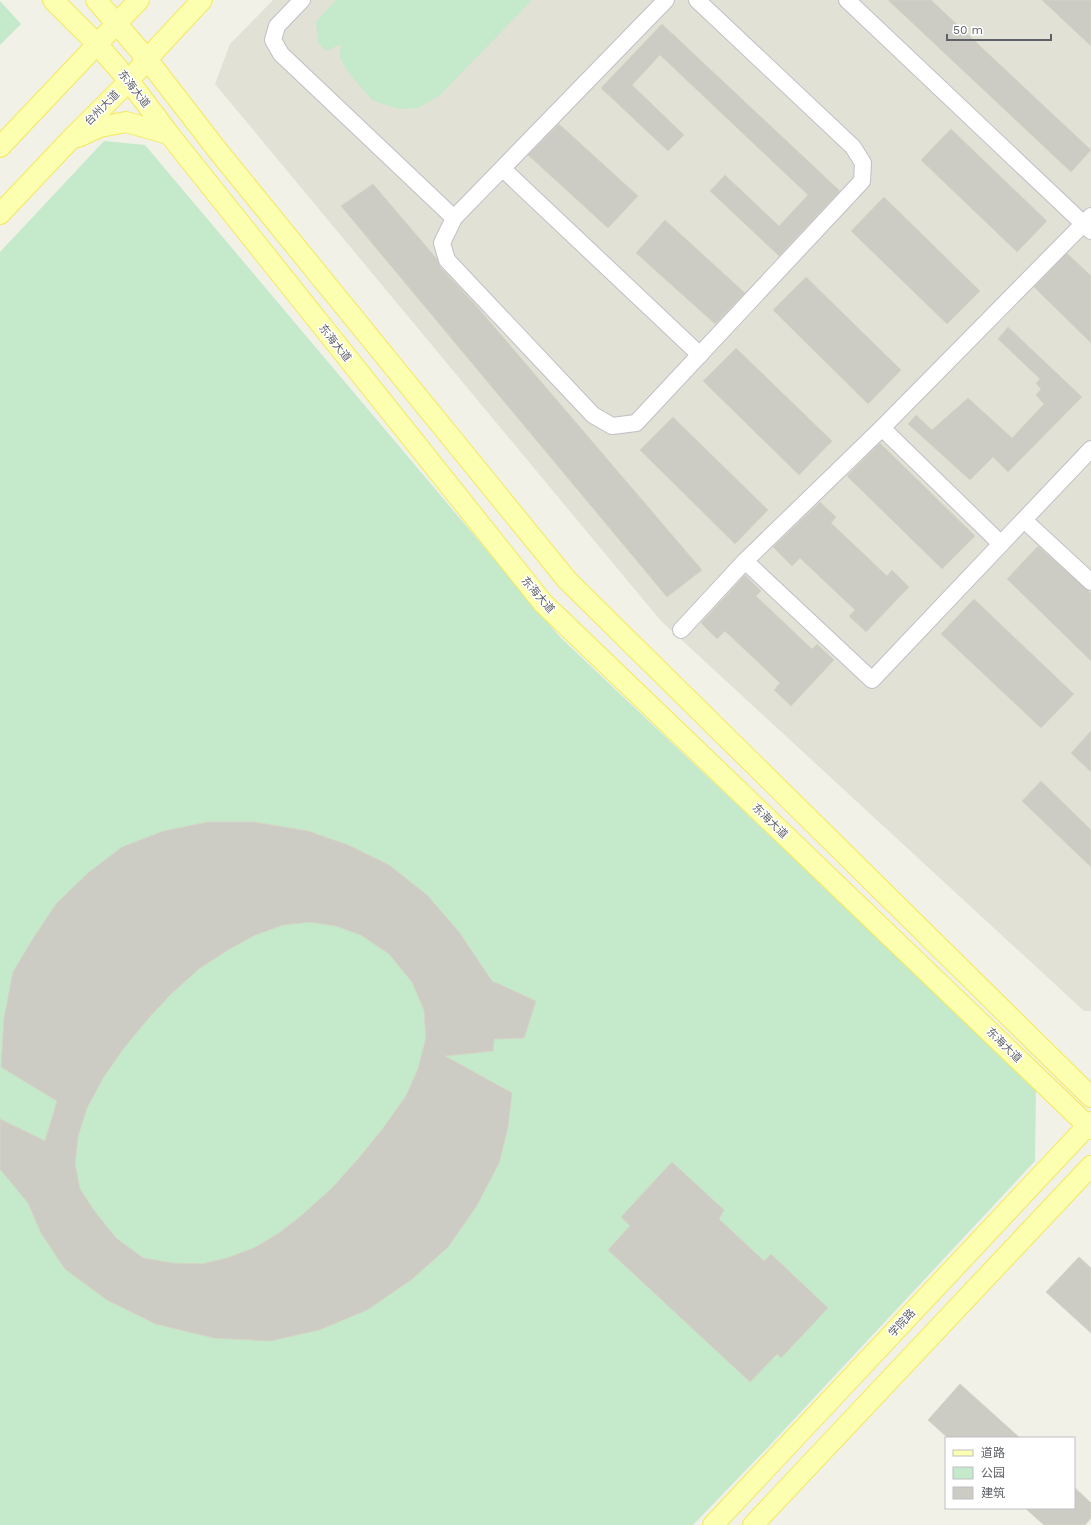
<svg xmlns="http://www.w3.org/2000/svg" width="1091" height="1525" font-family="'Work Sans','Noto Sans SC',sans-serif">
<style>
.education{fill:#e1e1d5}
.green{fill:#c4e9cb}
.building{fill:#cccbc4;stroke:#d6d4c5;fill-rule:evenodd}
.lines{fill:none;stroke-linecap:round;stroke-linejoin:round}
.minor-casing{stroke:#bfbfc6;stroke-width:18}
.major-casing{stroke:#f5e95c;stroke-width:22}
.minor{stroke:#fff;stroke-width:16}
.major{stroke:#fcffaf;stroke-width:20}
.labels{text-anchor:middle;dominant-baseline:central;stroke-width:3;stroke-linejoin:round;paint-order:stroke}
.street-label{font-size:11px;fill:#5f6168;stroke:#fff}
</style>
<rect width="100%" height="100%" fill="#f1f1e8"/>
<path class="education" d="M 273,0 L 1091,0 L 1091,1011 L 1084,1011 L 661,621 L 215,84 L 230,44 Z"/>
<g class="green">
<path d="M 336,0 L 532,0 L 439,96 L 418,108 L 398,109 L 372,100 L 345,68 L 340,57 L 341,44 L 326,51 L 318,42 L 316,22 Z"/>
<path d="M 0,1 L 21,24 L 0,45 Z"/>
<path d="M 104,141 L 145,145 L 560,637 L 1036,1088 L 1035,1161 L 769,1446 L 693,1525 L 0,1525 L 0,252 Z"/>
</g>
<g class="building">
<path d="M 888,0 L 931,0 L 1091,150 L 1071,172 Z"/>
<path d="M 1042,0 L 1091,0 L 1091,46 Z"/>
<path d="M 662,24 L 840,191 L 779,256 L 710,191 L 725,175 L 779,226 L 808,195 L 660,55 L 632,85 L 684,135 L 668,151 L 601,88 Z"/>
<path d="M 559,124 L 638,196 L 608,228 L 528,155 Z"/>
<path d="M 951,129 L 1047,221 L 1017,252 L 921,160 Z"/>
<path d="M 373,184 L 437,259 L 440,267 L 473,302 L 702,570 L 667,597 L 341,206 Z"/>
<path d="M 884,197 L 980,291 L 947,324 L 851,231 Z"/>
<path d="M 665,220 L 745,293 L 715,324 L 636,253 Z"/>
<path d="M 1067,253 L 1091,276 L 1091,343 L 1034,287 Z"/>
<path d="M 806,277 L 901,370 L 868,404 L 773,310 Z"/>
<path d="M 1008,327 L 1082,397 L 1008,472 L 993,457 L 970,480 L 908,424 L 916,415 L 932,430 L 968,398 L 1012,438 L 1044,404 L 1036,395 L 1041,389 L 1036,383 L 1040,379 L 998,339 Z"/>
<path d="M 736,348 L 832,441 L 799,475 L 703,381 Z"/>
<path d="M 673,417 L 768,510 L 735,544 L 640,450 Z"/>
<path d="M 880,443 L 975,536 L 942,569 L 847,476 Z"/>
<path d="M 820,502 L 836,517 L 831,523 L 887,576 L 892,570 L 909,587 L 866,632 L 849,616 L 855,610 L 800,558 L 792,566 L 773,547 Z"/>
<path d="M 1038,546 L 1091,593 L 1091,661 L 1007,579 Z"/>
<path d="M 745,575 L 761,591 L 756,596 L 812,649 L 817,644 L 834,660 L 791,706 L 774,690 L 780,683 L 725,631 L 717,639 L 701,623 Z"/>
<path d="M 974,599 L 1074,694 L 1041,728 L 941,634 Z"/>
<path d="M 1091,731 L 1091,772 L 1071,753 Z"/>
<path d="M 1041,781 L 1091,830 L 1091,867 L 1022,801 Z"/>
<path d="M 208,822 L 254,822 L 308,831 L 348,845 L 389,865 L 427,895 L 459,932 L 492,981 L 536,1001 L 524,1038 L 494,1039 L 493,1051 L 445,1056 L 512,1093 L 508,1127 L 499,1163 L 476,1207 L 448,1247 L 411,1280 L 367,1310 L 319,1330 L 270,1341 L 214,1338 L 156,1324 L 107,1300 L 65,1269 L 41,1233 L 28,1203 L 0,1169 L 0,1119 L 45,1141 L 57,1101 L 1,1067 L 4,1018 L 13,972 L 34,937 L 56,904 L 88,873 L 122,847 L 164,831 ZM 310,922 L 336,926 L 361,935 L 389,954 L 412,982 L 424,1010 L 426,1038 L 418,1069 L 406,1096 L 384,1127 L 359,1158 L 332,1188 L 301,1216 L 279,1233 L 254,1248 L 227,1258 L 202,1264 L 172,1263 L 143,1258 L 116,1238 L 95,1212 L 80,1189 L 75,1164 L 78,1136 L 87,1108 L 103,1078 L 124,1048 L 147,1020 L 170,995 L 200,968 L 228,950 L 255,935 L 283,925 Z"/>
<path d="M 672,1162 L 724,1210 L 719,1219 L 764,1261 L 771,1254 L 828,1308 L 781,1358 L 777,1354 L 750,1382 L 608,1250 L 630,1226 L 621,1217 Z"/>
<path d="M 1079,1257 L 1091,1268 L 1091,1333 L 1046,1292 Z"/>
<path d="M 960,1384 L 1020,1438 L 948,1438 L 928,1420 Z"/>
<path d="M 1074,1487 L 1091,1503 L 1091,1518 L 1085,1525 L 1044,1525 L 1025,1508 L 1074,1508 Z"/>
</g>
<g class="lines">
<g class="minor-casing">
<g id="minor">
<path d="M 302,0 L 277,26 L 273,40 L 281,54 L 454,218"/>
<path d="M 666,0 L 454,218 L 442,243 L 447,260 L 593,415 L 612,426 L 636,423 L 862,181 L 863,163 L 853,147 L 697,0"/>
<path d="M 847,0 L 1091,231"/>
<path d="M 503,169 L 700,355"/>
<path d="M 882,428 L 1001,544"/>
<path d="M 1024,520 L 1091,582"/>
<path d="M 745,561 L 872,680 L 1091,449"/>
<path d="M 681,630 L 745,561 L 882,428 L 1091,216"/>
</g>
</g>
<g class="major-casing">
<g id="major">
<path d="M 53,0 L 97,44 L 129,81 L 169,134 L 543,603 L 1091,1129"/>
<path d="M 96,0 L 147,59 L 218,151 L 567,580 L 1091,1097"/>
<path d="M 78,137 L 100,127 L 126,122 L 169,134"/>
<path d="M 0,147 L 139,0"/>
<path d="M 0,214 L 69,141 L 129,81 L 147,59 L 202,0"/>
<path d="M 713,1525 L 1091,1122"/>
<path d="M 753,1525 L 1091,1166"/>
</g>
</g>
<use href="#minor" class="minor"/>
<use href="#major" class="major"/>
</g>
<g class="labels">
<g class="street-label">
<text transform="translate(134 89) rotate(52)">东海大道</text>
<text transform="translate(102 108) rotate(-45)">台州大道</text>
<text transform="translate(335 343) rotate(51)">东海大道</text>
<text transform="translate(538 595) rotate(49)">东海大道</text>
<text transform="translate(770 821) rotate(44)">东海大道</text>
<text transform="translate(1004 1045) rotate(44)">东海大道</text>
<text transform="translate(902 1323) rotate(-47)">学院路</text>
</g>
</g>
<rect x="945" y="1437" width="130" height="72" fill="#ffffff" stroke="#bfc0c3"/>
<rect x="953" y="1450" width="20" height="6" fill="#fcffaf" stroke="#bfc0c3"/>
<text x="981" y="1457" font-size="12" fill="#5f6168">道路</text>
<rect x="953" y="1467" width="20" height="12" fill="#c4e9cb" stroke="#bfc0c3"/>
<text x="981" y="1477" font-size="12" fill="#5f6168">公园</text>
<rect x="953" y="1487" width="20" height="12" fill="#cccbc4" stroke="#bfc0c3"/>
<text x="981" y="1497" font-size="12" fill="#5f6168">建筑</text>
<path d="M947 34v6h104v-6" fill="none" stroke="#5f6168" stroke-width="2"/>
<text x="953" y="34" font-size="12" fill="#5f6168" stroke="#ffffff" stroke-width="3" paint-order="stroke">50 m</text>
</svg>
